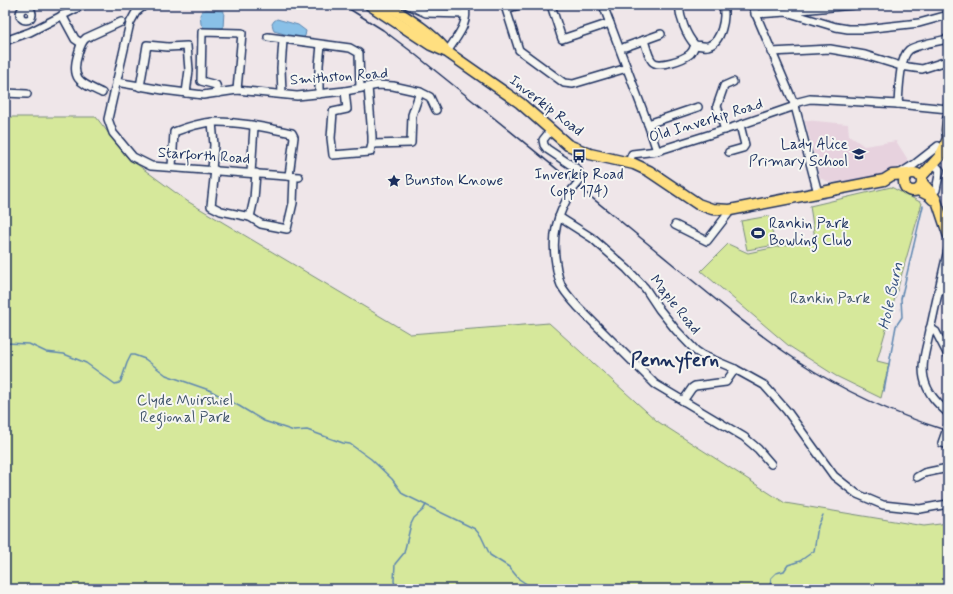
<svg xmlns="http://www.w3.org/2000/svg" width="953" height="594" font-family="Mynerve,sans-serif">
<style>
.built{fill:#e7d2de}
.green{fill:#d6e89b;stroke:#788c7c}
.water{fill:#89c0e7;stroke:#5d86b0}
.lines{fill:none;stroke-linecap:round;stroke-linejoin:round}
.stream{stroke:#5d86b0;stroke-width:1.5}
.minor-casing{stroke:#1b2f5e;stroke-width:10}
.major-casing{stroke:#1b2f5e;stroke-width:12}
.highway-casing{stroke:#1b2f5e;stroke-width:13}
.minor{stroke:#f6f6f2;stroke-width:7}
.major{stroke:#ffdf80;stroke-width:9}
.highway{stroke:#ffdf80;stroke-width:10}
.rail{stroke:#1b2f5e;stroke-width:1.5}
.minor-bridge-casing{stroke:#1b2f5e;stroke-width:10;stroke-linecap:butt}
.minor-bridge{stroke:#f6f6f2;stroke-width:7}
.labels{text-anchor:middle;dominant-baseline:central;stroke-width:4;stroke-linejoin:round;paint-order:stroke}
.street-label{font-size:15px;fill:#1b2f5e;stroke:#f6f6f2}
.poi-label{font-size:15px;fill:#1b2f5e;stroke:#f6f6f2;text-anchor:start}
.park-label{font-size:15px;fill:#40546a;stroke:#f6f6f2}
.water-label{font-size:16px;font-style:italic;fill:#365380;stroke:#f6f6f2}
.district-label{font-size:19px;font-weight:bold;fill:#1b2f5e;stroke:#f6f6f2}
</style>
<rect width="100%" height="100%" fill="#efe6e9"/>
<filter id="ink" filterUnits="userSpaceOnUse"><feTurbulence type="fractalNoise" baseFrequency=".025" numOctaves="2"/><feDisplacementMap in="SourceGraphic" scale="8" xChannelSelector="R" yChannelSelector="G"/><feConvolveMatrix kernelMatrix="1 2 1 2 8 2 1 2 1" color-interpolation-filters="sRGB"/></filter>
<g filter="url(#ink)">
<path class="built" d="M 805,120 L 848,124 L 849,135 L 864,146 L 896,141 L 910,163 L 875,176 L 831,183 L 820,178 Z"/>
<g class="green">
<path d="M 5,117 L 96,117 L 127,157 L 187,201 L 410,334 L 549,323 L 657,421 L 785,503 L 924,526 L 948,523 L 948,589 L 5,589 Z"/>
<path d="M 891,187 L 922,203 L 877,361 L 889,364 L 881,398 L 836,376 L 789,346 L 701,271 L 728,244 L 748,253 L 815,239 L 810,206 Z"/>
<path d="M 769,216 L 775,245 L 747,250 L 741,221 Z"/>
</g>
<g class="water">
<path d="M 206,10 L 224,11 L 223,28 L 204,28 L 201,24 L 200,15 L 202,11 Z"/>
<path d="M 277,19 L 298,25 L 306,31 L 305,36 L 302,39 L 274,31 L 272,24 L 274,21 Z"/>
</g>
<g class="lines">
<g class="stream">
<path d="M 5,343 L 29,344 L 46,352 L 64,354 L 86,363 L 115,384 L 119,383 L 121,381 L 127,363 L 131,355 L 134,355 L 145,359 L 166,375 L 209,390 L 239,406 L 264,421 L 294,431 L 307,430 L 343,443 L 350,444 L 371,459 L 392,479 L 403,494 L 475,529 L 481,536 L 490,555 L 509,567 L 519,579 L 534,589"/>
<path d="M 884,391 L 896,326 L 902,317 L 901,299 L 923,206"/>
<path d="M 396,589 L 394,581 L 395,564 L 404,553 L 411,524 L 414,518 L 423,510 L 426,505"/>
<path d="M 770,589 L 771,578 L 776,573 L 784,571 L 788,565 L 800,561 L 814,551 L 818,526 L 823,515"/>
</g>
<g class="minor-casing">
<g id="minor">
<path d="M 145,5 L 136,12 L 130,23 L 108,119 L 113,133 L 133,157 L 151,166 L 299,177"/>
<path d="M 408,5 L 426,13 L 465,14"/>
<path d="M 519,5 L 506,9 L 519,50 L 564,83 L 573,84 L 627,68"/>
<path d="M 551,5 L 562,39 L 610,23"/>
<path d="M 603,5 L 648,124 L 657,151"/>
<path d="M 679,5 C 680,19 686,35 695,45 C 698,45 704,47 708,46 C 722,42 726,17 723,5"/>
<path d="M 752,5 L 795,106 L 818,193"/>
<circle cx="26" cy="14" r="6"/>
<path d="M 790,11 L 853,5"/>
<path d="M 755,14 L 786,12 L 836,27 L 848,29 L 864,29 L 919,23 L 948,15"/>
<path d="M 62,15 L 75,39 L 81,43"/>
<path d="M 268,37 L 350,48 L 359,53 L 360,88"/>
<path d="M 644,40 C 646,46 648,56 652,61 C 658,69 684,59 690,54 C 692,52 694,48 695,45"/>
<path d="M 5,41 L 30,32 L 83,5"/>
<path d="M 625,47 L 661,34"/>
<path d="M 447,52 C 457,36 469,25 465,5"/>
<path d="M 771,52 L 830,49 L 865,55 L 901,66 L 922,69 L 947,61"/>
<path d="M 116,82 L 163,90 L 203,95 L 237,90 L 297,96 L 345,91 L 378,85 L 393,86 L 420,92 L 430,97 L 436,110"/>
<path d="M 140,87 L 147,45 L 168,47 L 187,46 L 189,70 L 186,93"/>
<path d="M 368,87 L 372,136 L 372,144"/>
<path d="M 345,91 L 347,109 L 333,112 L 331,138 L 333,155 L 370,152 L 372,144 L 411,143 L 412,115 L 420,92"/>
<path d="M 5,93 L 27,94"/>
<path d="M 102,93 C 81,83 70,80 78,54 C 80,47 81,42 86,38 L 121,22"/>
<path d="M 218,93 L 216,85 L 201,81 L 202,32 L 242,33 L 237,90"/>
<path d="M 282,94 L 281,68 L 283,40"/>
<path d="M 319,94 L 319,65 L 321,45"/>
<path d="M 794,103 L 810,99 L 898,104 L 948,109"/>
<path d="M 898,104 C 899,92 899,58 909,50 C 915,45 939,41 948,39"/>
<path d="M 212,122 L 214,145 L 212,170"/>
<path d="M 648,124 L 698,107"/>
<path d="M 551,130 L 543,140 L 544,145 L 547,149 L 577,169 L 581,177 L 578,183"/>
<path d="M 725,130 L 717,106 L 724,86 L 733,82"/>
<path d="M 729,152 L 743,148 L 745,145 L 740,125"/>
<path d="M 629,162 L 632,154 L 657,151 L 740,125 L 795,106"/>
<path d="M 172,167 L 174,132 C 187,127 199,123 213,122 C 237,121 268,128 292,133 L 294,137 L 289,176"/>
<path d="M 215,170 L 211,206 L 221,211 L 250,217 L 261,224 L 287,229 L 293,203 L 294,177"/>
<path d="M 251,173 L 254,127"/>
<path d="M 899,174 L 915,164 L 938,146"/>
<path d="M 572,190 C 557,215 551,235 556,264 C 557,271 558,278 561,285 C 565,293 572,300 578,307 L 655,384 L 744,437 L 758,449 L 771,464"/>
<path d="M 932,193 L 936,190 L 940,170 L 937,167 L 933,165"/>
<path d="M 250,217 L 254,199 L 256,173"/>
<path d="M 559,217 L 592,238 L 627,269 L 645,288 L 659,309 L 676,330 L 696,351 L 702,355 L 735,369 L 764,385 L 787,411 L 834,476 L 857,494 L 883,505 L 920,509 L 948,504"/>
<path d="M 675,225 L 707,241 L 728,214 L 730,210"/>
<path d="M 948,250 C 941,279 935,307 929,335 C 926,349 921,364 924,378 C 927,393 937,403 948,413"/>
<path d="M 938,291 L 948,289"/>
<path d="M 930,328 L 936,332 L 948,355"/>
<path d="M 683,401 L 692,388 L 695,386 L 726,382 L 735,369"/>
<path d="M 948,426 L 942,443 L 948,445"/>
<path d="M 917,477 L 924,473 L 948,468"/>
</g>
</g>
<g class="major-casing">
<g id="major">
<path d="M 923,183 L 932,193 L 936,199 L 948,235"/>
<path d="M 917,190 L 929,196 L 933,200"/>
</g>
</g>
<g class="highway-casing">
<g id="highway">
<path d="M 370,5 L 431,45 L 447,52 L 520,103 L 568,145 L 590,154 L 634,164 L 649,171 L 698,204 L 712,209 L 730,210 L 884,180 L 892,175 L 908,174"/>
<path d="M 387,5 C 407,18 428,30 444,48"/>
<circle cx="913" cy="182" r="9"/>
<path d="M 921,177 L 940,156 L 945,146 L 948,138 L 947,130 L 948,119"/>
</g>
</g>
<use href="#minor" class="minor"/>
<use href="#major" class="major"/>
<use href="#highway" class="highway"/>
<path class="rail" d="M 343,5 L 383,30 L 412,52 C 487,112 562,173 636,234 C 689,277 741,323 798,361 C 843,391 897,415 948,431"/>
<g class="minor-bridge-casing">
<path id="minor-bridge" d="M 572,190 L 578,183"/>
</g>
<use href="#minor-bridge" class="minor-bridge"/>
</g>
</g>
<defs>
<g id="school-bare" transform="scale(1.08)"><path d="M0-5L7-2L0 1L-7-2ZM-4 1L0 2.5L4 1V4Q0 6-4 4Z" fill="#1b2f5e" stroke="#f6f6f2" stroke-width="2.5" paint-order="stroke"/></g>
<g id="bus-bare" transform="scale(1.08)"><path d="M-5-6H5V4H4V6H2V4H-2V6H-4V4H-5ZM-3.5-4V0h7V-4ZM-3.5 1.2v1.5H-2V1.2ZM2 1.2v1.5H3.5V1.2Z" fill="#1b2f5e" stroke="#f6f6f2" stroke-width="2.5" paint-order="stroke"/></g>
<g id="sight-bare" transform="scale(1.08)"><path d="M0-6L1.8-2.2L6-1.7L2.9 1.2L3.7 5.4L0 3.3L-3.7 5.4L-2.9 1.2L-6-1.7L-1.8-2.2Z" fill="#1b2f5e" stroke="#f6f6f2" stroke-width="2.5" paint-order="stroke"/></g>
<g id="stadium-bare" transform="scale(1.08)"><path d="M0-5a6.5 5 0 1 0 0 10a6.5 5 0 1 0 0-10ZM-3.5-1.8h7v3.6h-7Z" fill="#1b2f5e" stroke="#f6f6f2" stroke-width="2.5" paint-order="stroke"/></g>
</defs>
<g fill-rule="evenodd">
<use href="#school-bare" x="859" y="154"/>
<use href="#bus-bare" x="579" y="156"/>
<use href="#sight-bare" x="394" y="181"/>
<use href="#stadium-bare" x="758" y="233"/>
</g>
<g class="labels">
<g class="street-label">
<text transform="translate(339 77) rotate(-4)">Smithston Road</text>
<text transform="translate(546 106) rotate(38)">Inverkip Road</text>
<text transform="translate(706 121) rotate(-17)">Old Inverkip Road</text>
<text transform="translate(204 156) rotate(4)">Starforth Road</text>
<text transform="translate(675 305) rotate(51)">Maple Road</text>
</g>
<g class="poi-label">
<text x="848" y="145" text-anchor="end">Lady Alice<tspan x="848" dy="17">Primary School</tspan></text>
<text x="579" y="175" text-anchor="middle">Inverkip Road<tspan x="579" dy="17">(opp 174)</tspan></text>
<text x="405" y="181">Bunston Knowe</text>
<text x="769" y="224">Rankin Park<tspan x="769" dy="17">Bowling Club</tspan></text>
</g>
<g class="park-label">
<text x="830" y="299">Rankin Park</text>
<text x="185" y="401">Clyde Muirshiel<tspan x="185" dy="17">Regional Park</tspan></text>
</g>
<g class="water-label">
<text transform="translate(891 296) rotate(-78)">Hole Burn</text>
</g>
<g class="district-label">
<text x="675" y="360">Pennyfern</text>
</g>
</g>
<rect width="953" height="594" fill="none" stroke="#f6f6f2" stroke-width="20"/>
<rect x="10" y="10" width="933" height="574" fill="none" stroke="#1b2f5e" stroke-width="1.5" filter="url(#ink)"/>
</svg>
